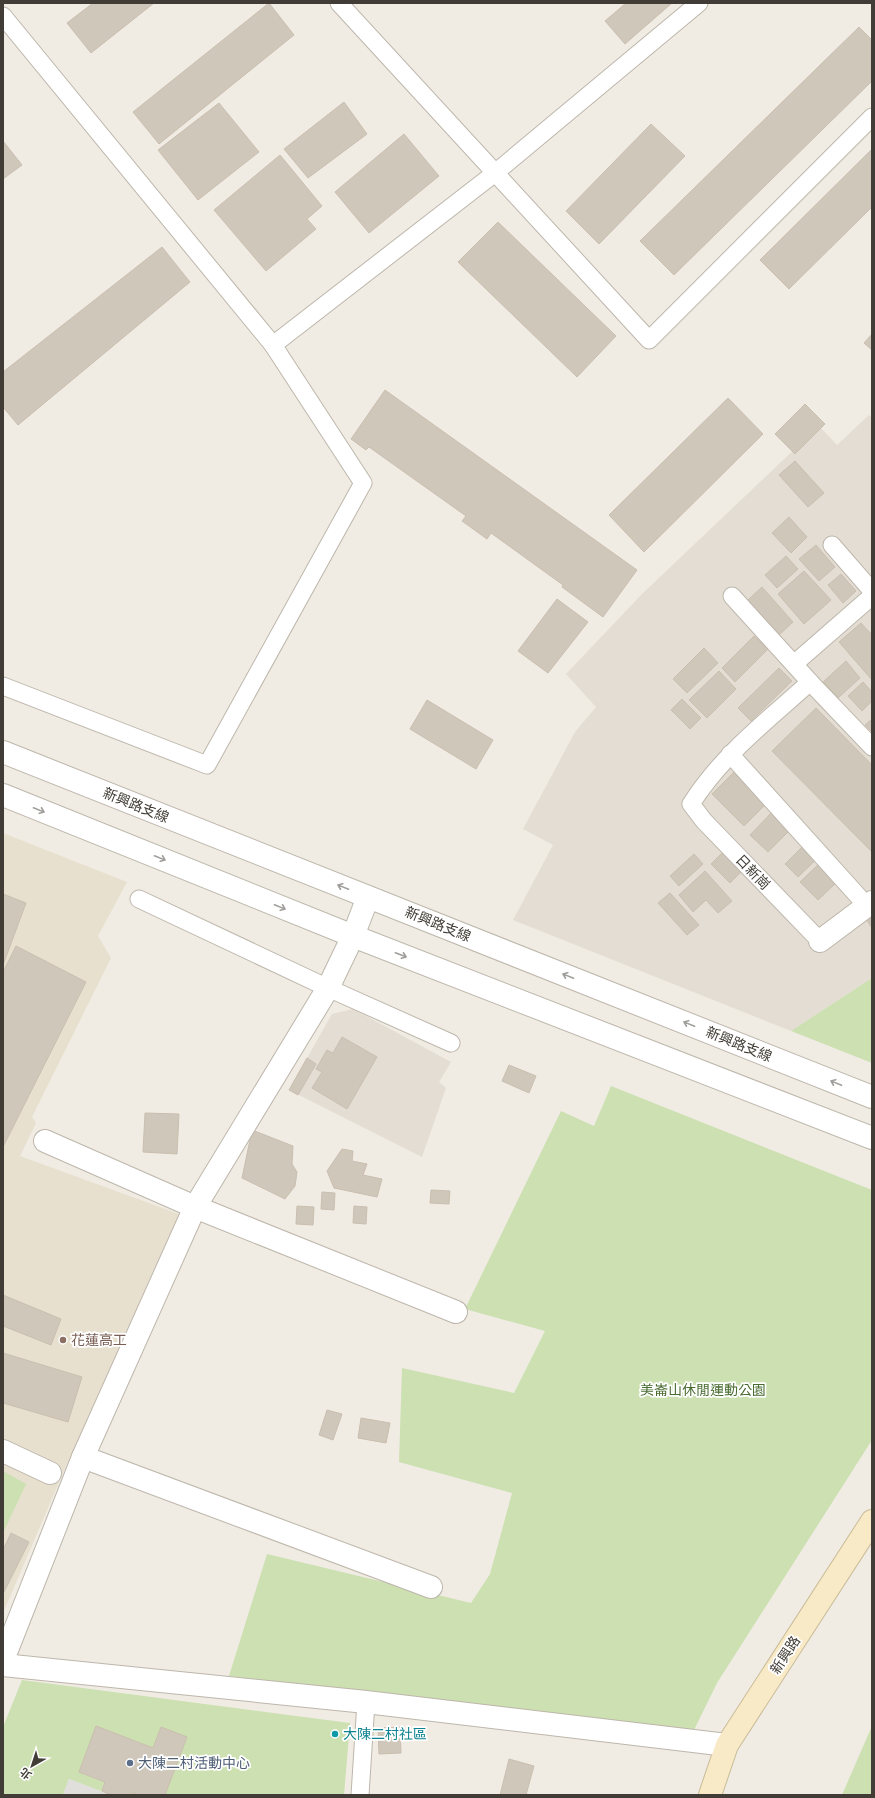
<svg xmlns="http://www.w3.org/2000/svg" width="875" height="1798" font-family="Helvetica,'Noto Sans TC',sans-serif">
<style>
.residential{fill:#e3ddd3}
.education{fill:#e7e0cf}
.green{fill:#cce0b1}
.parking{fill:#e1dfdc}
.building{fill:#d0c7bb;stroke:#cabeaf}
.lines{fill:none;stroke-linecap:round;stroke-linejoin:round}
.lane-casing{stroke:#bdb6ab;stroke-width:19}
.street-casing{stroke:#bdb6ab;stroke-width:24}
.secondary-casing{stroke:#cabc98;stroke-width:24}
.lane{stroke:#fff;stroke-width:17}
.street{stroke:#fff;stroke-width:22}
.secondary{stroke:#f8eac6;stroke-width:22}
.oneway{stroke:#a09e9a}
.education-dot{fill:#8d6e63;stroke:#fff;stroke-width:1.5}
.culture-dot{fill:#0f9aa8;stroke:#fff;stroke-width:1.5}
.service-dot{fill:#5c6f8a;stroke:#fff;stroke-width:1.5}
.labels{text-anchor:middle;dominant-baseline:central;stroke-width:3.5;stroke-linejoin:round;paint-order:stroke}
.street-label{font-size:14px;fill:#413c35;stroke:#fff}
.education-label{font-size:14px;fill:#785e54;stroke:#fff;text-anchor:start}
.park-label{font-size:14px;fill:#486b2f;stroke:#fff}
.culture-label{font-size:14px;fill:#0d838f;stroke:#fff;text-anchor:start}
.service-label{font-size:14px;fill:#4e5e75;stroke:#fff;text-anchor:start}
</style>
<rect width="100%" height="100%" fill="#f0ece4"/>
<g class="residential">
<path d="M 869,415 L 872,418 L 872,978 L 791,1031 L 513,920 L 553,845 L 523,829 L 575,732 L 596,707 L 566,674 L 642,594 L 819,426 L 837,445 Z"/>
<path d="M 353,1009 L 451,1062 L 439,1082 L 446,1088 L 422,1157 L 289,1090 L 332,1014 Z"/>
</g>
<path class="education" d="M 3,833 L 127,882 L 98,936 L 111,958 L 32,1117 L 36,1123 L 20,1156 L 179,1214 L 66,1466 L 3,1613 Z"/>
<g class="green">
<path d="M 872,978 L 872,1063 L 791,1031 Z"/>
<path d="M 611,1086 L 872,1190 L 872,1440 L 717,1683 L 694,1730 L 229,1676 L 267,1554 L 471,1603 L 490,1574 L 512,1493 L 399,1462 L 402,1368 L 514,1393 L 545,1331 L 465,1309 L 561,1111 L 594,1126 Z"/>
<path d="M 3,1471 L 26,1484 L 3,1533 Z"/>
<path d="M 22,1680 L 350,1723 L 344,1795 L 111,1795 L 69,1779 L 63,1795 L 3,1795 L 3,1727 Z"/>
<path d="M 872,1726 L 872,1795 L 842,1795 Z"/>
</g>
<path class="parking" d="M 69,1779 L 111,1795 L 63,1795 Z"/>
<g class="building">
<path d="M 93,3 L 154,3 L 91,53 L 67,23 Z"/>
<path d="M 269,3 L 294,35 L 159,144 L 133,112 Z"/>
<path d="M 626,3 L 672,3 L 625,44 L 605,21 Z"/>
<path d="M 859,27 L 872,40 L 872,81 L 674,275 L 640,241 Z"/>
<path d="M 344,102 L 367,134 L 308,178 L 284,149 Z"/>
<path d="M 219,103 L 259,152 L 198,200 L 158,150 Z"/>
<path d="M 651,124 L 685,156 L 599,244 L 566,211 Z"/>
<path d="M 404,134 L 439,176 L 369,233 L 335,192 Z"/>
<path d="M 3,141 L 22,165 L 3,179 Z"/>
<path d="M 872,149 L 872,207 L 789,289 L 760,260 Z"/>
<path d="M 280,155 L 322,206 L 307,219 L 316,229 L 266,271 L 214,210 Z"/>
<path d="M 498,222 L 616,336 L 577,377 L 458,262 Z"/>
<path d="M 162,247 L 190,282 L 18,425 L 3,407 L 3,372 Z"/>
<path d="M 872,334 L 872,350 L 864,343 Z"/>
<path d="M 385,390 L 637,570 L 603,617 L 562,587 L 563,585 L 491,533 L 487,539 L 462,521 L 466,516 L 369,447 L 366,450 L 351,439 Z"/>
<path d="M 728,398 L 763,434 L 644,552 L 609,515 Z"/>
<path d="M 805,404 L 825,424 L 795,454 L 775,434 Z"/>
<path d="M 795,461 L 824,493 L 808,507 L 779,475 Z"/>
<path d="M 789,517 L 807,537 L 791,553 L 772,533 Z"/>
<path d="M 816,545 L 835,567 L 819,581 L 799,559 Z"/>
<path d="M 786,556 L 798,569 L 777,588 L 765,575 Z"/>
<path d="M 804,571 L 831,600 L 804,624 L 778,594 Z"/>
<path d="M 841,574 L 856,591 L 843,603 L 828,585 Z"/>
<path d="M 762,587 L 793,622 L 779,635 L 748,600 Z"/>
<path d="M 557,599 L 588,622 L 548,673 L 518,651 Z"/>
<path d="M 861,623 L 872,635 L 872,680 L 839,642 Z"/>
<path d="M 754,636 L 768,649 L 735,682 L 722,668 Z"/>
<path d="M 704,648 L 718,663 L 687,693 L 673,679 Z"/>
<path d="M 846,661 L 860,678 L 838,698 L 823,682 Z"/>
<path d="M 779,668 L 792,681 L 751,721 L 738,708 Z"/>
<path d="M 719,671 L 736,689 L 707,718 L 689,700 Z"/>
<path d="M 863,682 L 872,692 L 872,701 L 862,711 L 848,696 Z"/>
<path d="M 682,699 L 701,718 L 690,729 L 671,710 Z"/>
<path d="M 427,700 L 493,740 L 476,769 L 410,729 Z"/>
<path d="M 816,708 L 872,765 L 872,852 L 772,751 Z"/>
<path d="M 872,719 L 872,732 L 865,725 Z"/>
<path d="M 738,768 L 770,800 L 744,826 L 712,794 Z"/>
<path d="M 775,809 L 793,827 L 768,852 L 750,835 Z"/>
<path d="M 806,843 L 820,856 L 798,877 L 785,864 Z"/>
<path d="M 725,850 L 744,869 L 730,883 L 711,864 Z"/>
<path d="M 694,854 L 703,864 L 679,886 L 670,876 Z"/>
<path d="M 822,861 L 840,879 L 818,900 L 800,882 Z"/>
<path d="M 705,871 L 732,901 L 718,913 L 706,900 L 693,912 L 679,895 Z"/>
<path d="M 670,893 L 699,925 L 687,935 L 658,903 Z"/>
<path d="M 3,894 L 26,903 L 3,965 Z"/>
<path d="M 872,915 L 872,928 L 866,919 Z"/>
<path d="M 16,946 L 86,982 L 3,1147 L 3,972 Z"/>
<path d="M 342,1037 L 377,1057 L 347,1109 L 312,1088 L 322,1072 L 316,1069 L 327,1050 L 333,1053 Z"/>
<path d="M 307,1058 L 316,1064 L 298,1095 L 289,1090 Z"/>
<path d="M 509,1065 L 536,1076 L 529,1093 L 502,1081 Z"/>
<path d="M 145,1113 L 179,1114 L 177,1154 L 143,1152 Z"/>
<path d="M 252,1130 L 293,1146 L 292,1164 L 297,1172 L 295,1186 L 285,1199 L 242,1178 Z"/>
<path d="M 342,1149 L 353,1151 L 352,1161 L 367,1164 L 363,1175 L 382,1179 L 377,1197 L 334,1188 L 327,1171 Z"/>
<path d="M 431,1190 L 450,1191 L 449,1204 L 430,1203 Z"/>
<path d="M 322,1192 L 335,1193 L 334,1210 L 321,1209 Z"/>
<path d="M 297,1206 L 314,1207 L 313,1225 L 296,1224 Z"/>
<path d="M 354,1206 L 367,1207 L 366,1224 L 353,1223 Z"/>
<path d="M 3,1295 L 61,1319 L 51,1345 L 3,1326 Z"/>
<path d="M 3,1353 L 82,1377 L 68,1422 L 3,1403 Z"/>
<path d="M 327,1410 L 342,1414 L 333,1440 L 319,1435 Z"/>
<path d="M 361,1418 L 390,1423 L 386,1443 L 358,1438 Z"/>
<path d="M 11,1533 L 29,1542 L 3,1594 L 3,1550 Z"/>
<path d="M 96,1726 L 153,1748 L 161,1727 L 187,1737 L 165,1795 L 139,1795 L 133,1793 L 132,1795 L 111,1795 L 102,1791 L 105,1782 L 79,1772 Z"/>
<path d="M 400,1727 L 401,1753 L 379,1754 L 378,1728 Z"/>
<path d="M 509,1759 L 534,1766 L 526,1795 L 500,1795 Z"/>
</g>
<g class="lines">
<g class="lane-casing">
<g id="lane">
<path d="M 339,3 L 649,340 L 872,117"/>
<path d="M 3,16 L 273,345 L 363,483 L 207,765 L 3,686"/>
<path d="M 273,345 L 495,173 L 699,3"/>
<path d="M 832,545 L 872,591"/>
<path d="M 732,596 L 810,682 L 872,747"/>
<path d="M 794,664 L 872,596"/>
<path d="M 810,682 C 768,720 722,755 691,804 L 704,821 L 820,941"/>
<path d="M 730,754 L 867,906"/>
<path d="M 139,899 L 328,988 L 451,1043"/>
<path d="M 360,1795 L 366,1702"/>
</g>
</g>
<g class="street-casing">
<g id="street">
<path d="M 3,752 L 872,1097"/>
<path d="M 3,795 L 353,936 L 872,1138"/>
<path d="M 820,941 L 872,902"/>
<path d="M 45,1141 L 195,1207 L 456,1312"/>
<path d="M 3,1451 L 50,1473"/>
<path d="M 83,1457 L 431,1587"/>
<path d="M 3,1660 L 83,1457 L 195,1207 L 328,988 L 353,936 L 368,897"/>
<path d="M 3,1665 L 366,1702 L 727,1745"/>
</g>
</g>
<g class="secondary-casing">
<path id="secondary" d="M 710,1795 L 727,1745 L 872,1521"/>
</g>
<use href="#lane" class="lane"/>
<use href="#street" class="street"/>
<use href="#secondary" class="secondary"/>
</g>
<defs><path id="oneway-shaft" d="M-6 0H5M1.5-3L5.5 0L1.5 3" fill="none" stroke-width="1.6" stroke-linecap="round" stroke-linejoin="round"/></defs>
<g class="oneway">
<use href="#oneway-shaft" transform="translate(39 810) rotate(22)"/>
<use href="#oneway-shaft" transform="translate(160 858) rotate(22)"/>
<use href="#oneway-shaft" transform="translate(343 887) rotate(-158)"/>
<use href="#oneway-shaft" transform="translate(280 907) rotate(22)"/>
<use href="#oneway-shaft" transform="translate(401 955) rotate(21)"/>
<use href="#oneway-shaft" transform="translate(568 976) rotate(-158)"/>
<use href="#oneway-shaft" transform="translate(689 1024) rotate(-158)"/>
<use href="#oneway-shaft" transform="translate(836 1083) rotate(-158)"/>
</g>
<circle class="education-dot" cx="63" cy="1340" r="4"/>
<circle class="culture-dot" cx="335" cy="1734" r="4"/>
<circle class="service-dot" cx="130" cy="1763" r="4"/>
<g class="labels">
<g class="street-label">
<text transform="translate(136 805) rotate(22)">新興路支線</text>
<text transform="translate(753 872) rotate(46)">日新崗</text>
<text transform="translate(438 924) rotate(22)">新興路支線</text>
<text transform="translate(739 1044) rotate(22)">新興路支線</text>
<text transform="translate(785 1655) rotate(-57)">新興路</text>
</g>
<g class="education-label">
<text x="71" y="1340">花蓮高工</text>
</g>
<g class="park-label">
<text x="703" y="1390">美崙山休閒運動公園</text>
</g>
<g class="culture-label">
<text x="343" y="1734">大陳二村社區</text>
</g>
<g class="service-label">
<text x="138" y="1763">大陳二村活動中心</text>
</g>
</g>
<rect width="875" height="1798" fill="none" stroke="#413c35" stroke-width="8"/>
<g transform="translate(32 1766) rotate(219)" stroke="#ffffff" stroke-width="3" paint-order="stroke">
<path d="M0-3L7 15L0 10L-7 15Z" fill="#413c35"/>
<text y="-6" font-size="11" font-weight="bold" text-anchor="middle" fill="#413c35">北</text>
</g>
</svg>
